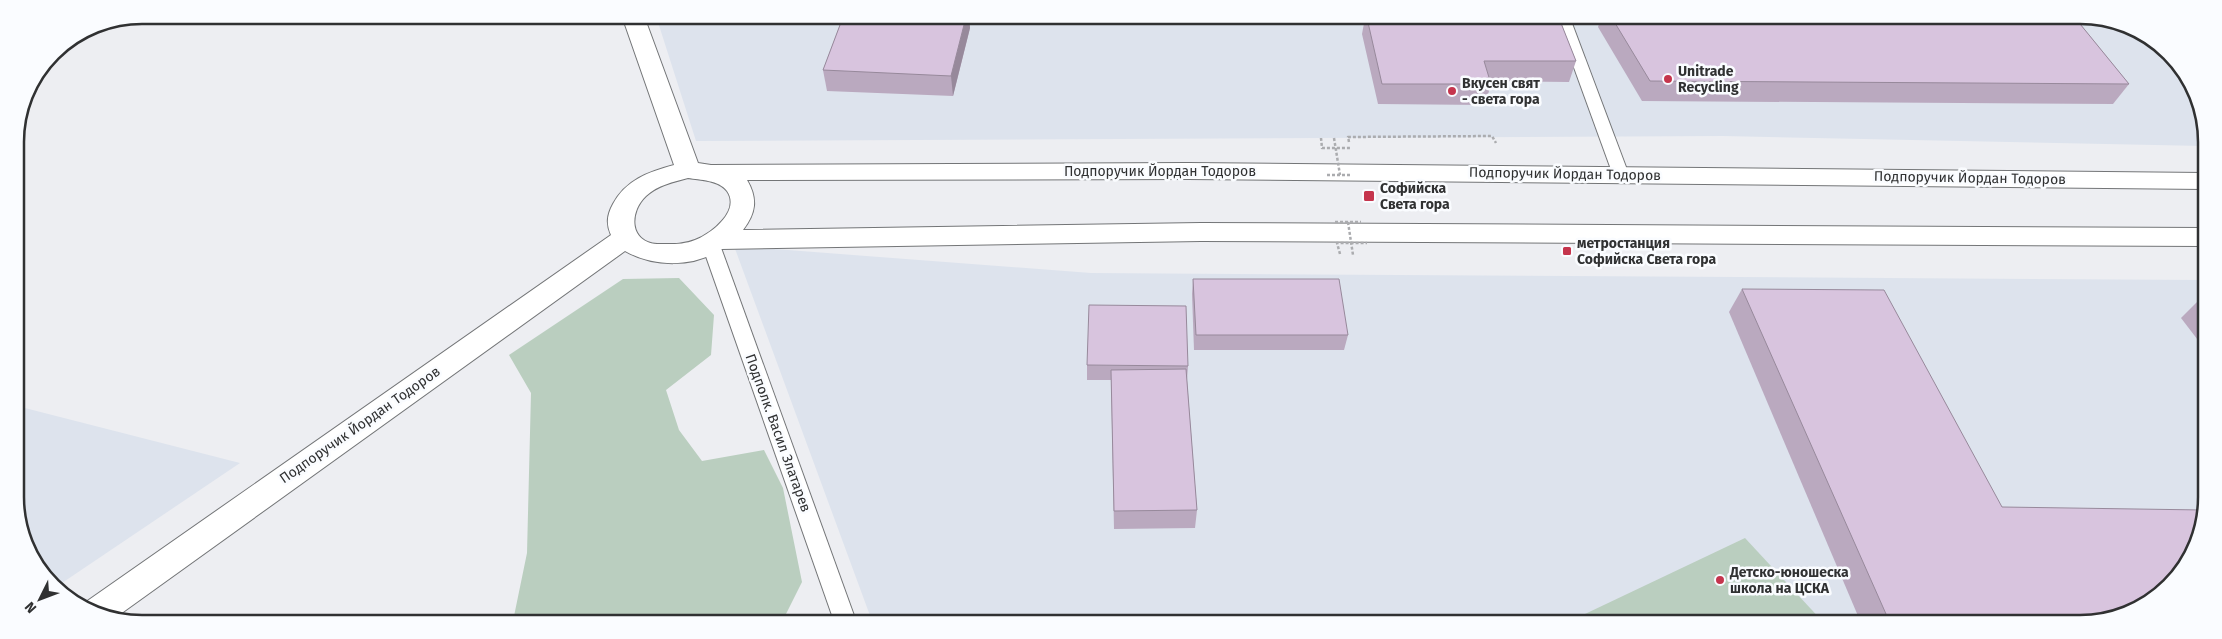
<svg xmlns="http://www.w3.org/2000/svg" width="2222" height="639" font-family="'Fira Sans',sans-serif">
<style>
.built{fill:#dde3ed}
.green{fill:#bacebf}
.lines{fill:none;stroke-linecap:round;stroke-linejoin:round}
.service-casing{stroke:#737577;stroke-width:2}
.minor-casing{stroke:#737577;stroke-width:2}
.path{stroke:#abacaf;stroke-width:2.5;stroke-dasharray:3 2;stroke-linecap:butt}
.service{fill:#fff;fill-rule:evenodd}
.minor{fill:#fff;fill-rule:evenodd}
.path-bridge{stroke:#abacaf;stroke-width:2.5;stroke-dasharray:3 2;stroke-linecap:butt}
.wall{fill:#baa9bf}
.shaded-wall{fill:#97899b}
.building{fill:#d8c4de;stroke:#97899b}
.poi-dot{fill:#c5354d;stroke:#fafcff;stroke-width:2}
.labels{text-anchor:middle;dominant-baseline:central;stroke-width:5;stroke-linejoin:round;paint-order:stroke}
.poi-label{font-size:14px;font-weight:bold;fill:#303132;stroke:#fafcff;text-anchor:start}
.street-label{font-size:14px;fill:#303132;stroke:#fafcff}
.rim{fill:none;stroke:#303132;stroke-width:2.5}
</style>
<rect width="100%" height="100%" fill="#edeef2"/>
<g class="built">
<path d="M 656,16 L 2113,19 L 2175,58 L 2205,118 L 2204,146 L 1723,136 L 696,141 Z"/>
<path d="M 734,246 L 1091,273 L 2204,280 L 2203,530 L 2088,624 L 872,621 Z"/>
<path d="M 17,406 L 240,463 L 56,587 L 47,581 L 17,521 Z"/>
</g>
<g class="green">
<path d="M 679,278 L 714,315 L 711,355 L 666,390 L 679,430 L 702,461 L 764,450 L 783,488 L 802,582 L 784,618 L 785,621 L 513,621 L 527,553 L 531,393 L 509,355 L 623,279 Z"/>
<path d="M 1745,538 L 1824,623 L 1566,623 Z"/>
<path d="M 1019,617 L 1350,622 L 1015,622 Z"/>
</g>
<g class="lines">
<g class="service-casing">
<g id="service">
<path d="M 1556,18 L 1570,18 L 1629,175 L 1627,179 L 1615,179 L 1613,175 Z"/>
<path d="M 711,239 L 717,241 L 720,245 L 856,621 L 834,621 L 702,245 L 705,241 Z"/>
</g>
</g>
<g class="minor-casing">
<path id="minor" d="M 622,16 L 644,16 L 698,163 L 711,165 L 1188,163 L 2204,173 L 2204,189 L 1188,179 L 747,180 C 758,199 756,213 743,230 L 1201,223 L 2204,228 L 2204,246 L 1201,241 L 721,249 C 694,268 653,267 625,251 L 112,620 L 83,604 L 611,235 C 606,224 607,215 613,204 C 626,180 648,172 674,165 ZM 688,178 C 700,180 719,180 727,191 C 741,211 711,234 695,240 C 683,245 670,244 657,244 C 629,242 629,212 646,196 C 658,185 673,182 688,178 Z"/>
</g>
<path class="path" d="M 1349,142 L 1348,137 L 1492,136 L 1496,143"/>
<use href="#service" class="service"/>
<use href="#minor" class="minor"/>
<g class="path-bridge">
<path d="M 1321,138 L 1322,148 L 1350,148"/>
<path d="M 1334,138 L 1340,175"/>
<path d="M 1327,175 L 1352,175"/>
<path d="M 1335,222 L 1361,222"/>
<path d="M 1348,222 L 1353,255"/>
<path d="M 1340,254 L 1337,243 L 1367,243"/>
</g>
</g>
<g class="wall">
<path d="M 843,17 L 969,17 L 970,28 L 953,96 L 827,91 L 823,70 Z"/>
<path d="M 1365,18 L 1559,18 L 1576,61 L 1569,82 L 1490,81 L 1491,84 L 1485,105 L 1378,104 L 1362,34 Z"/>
<path d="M 1601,18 L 2076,19 L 2129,84 L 2113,104 L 1642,101 L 1598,27 Z"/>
<path d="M 1193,279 L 1348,335 L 1344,350 L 1194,350 L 1192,294 Z"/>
<path d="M 1742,289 L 2002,507 L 2088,624 L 1861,623 L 1729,312 Z"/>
<path d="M 2204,295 L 2204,348 L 2181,318 Z"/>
<path d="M 1087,365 L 1188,366 L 1187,380 L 1197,510 L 1195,528 L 1114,529 L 1111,380 L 1087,380 Z"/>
</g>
<path class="shaded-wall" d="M 966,17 L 969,17 L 970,28 L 953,96 L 951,76 Z"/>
<g class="building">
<path d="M 843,17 L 966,17 L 951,76 L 823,70 Z"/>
<path d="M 1367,18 L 1559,18 L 1576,61 L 1484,61 L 1491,84 L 1382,84 Z"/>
<path d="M 1612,18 L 2076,19 L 2129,84 L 1650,81 Z"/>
<path d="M 1193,279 L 1339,279 L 1348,335 L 1196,335 Z"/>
<path d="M 1742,289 L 1884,290 L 2002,507 L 2203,510 L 2203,530 L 2186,567 L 2158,598 L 2088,624 L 1890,623 Z"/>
<path d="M 1089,305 L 1186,306 L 1188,366 L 1087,365 Z"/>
<path d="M 1186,369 L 1197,510 L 1114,511 L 1111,370 Z"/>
</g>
<g class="poi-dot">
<circle cx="1668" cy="79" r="5"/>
<circle cx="1452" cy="91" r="5"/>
<rect x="1363" y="190" width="12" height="12" rx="2.5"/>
<rect x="1562" y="246" width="10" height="10" rx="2.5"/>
<circle cx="1720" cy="580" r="5"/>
</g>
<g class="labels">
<g class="poi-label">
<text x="1678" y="71">Unitrade<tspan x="1678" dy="16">Recycling</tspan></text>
<text x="1462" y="83">Вкусен свят<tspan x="1462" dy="16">- света гора</tspan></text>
<text x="1380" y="188">Софийска<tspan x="1380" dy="16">Света гора</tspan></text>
<text x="1577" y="243">метростанция<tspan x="1577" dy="16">Софийска Света гора</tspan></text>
<text x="1730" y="572">Детско-юношеска<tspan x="1730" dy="16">школа на ЦСКА</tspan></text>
</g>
<g class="street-label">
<text x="1160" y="171">Подпоручик Йордан Тодоров</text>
<text transform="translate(1565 174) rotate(1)">Подпоручик Йордан Тодоров</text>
<text transform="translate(1970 178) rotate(1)">Подпоручик Йордан Тодоров</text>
<text transform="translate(360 425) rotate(-35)">Подпоручик Йордан Тодоров</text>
<text transform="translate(778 433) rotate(70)">Подполк. Васил Златарев</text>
</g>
</g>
<path d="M0 0H2222V639H0ZM142 24H2080A118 118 0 0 1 2198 142V497A118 118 0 0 1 2080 615H142A118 118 0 0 1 24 497V142A118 118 0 0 1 142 24Z" fill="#fafcff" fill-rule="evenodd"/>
<path class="rim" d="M142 24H2080A118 118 0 0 1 2198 142V497A118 118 0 0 1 2080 615H142A118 118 0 0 1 24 497V142A118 118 0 0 1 142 24Z"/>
<g transform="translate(40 599) rotate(228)" stroke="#fafcff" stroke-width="4" paint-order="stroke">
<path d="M0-4L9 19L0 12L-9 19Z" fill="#303132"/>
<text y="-8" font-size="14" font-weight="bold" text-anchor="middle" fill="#303132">N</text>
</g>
</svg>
